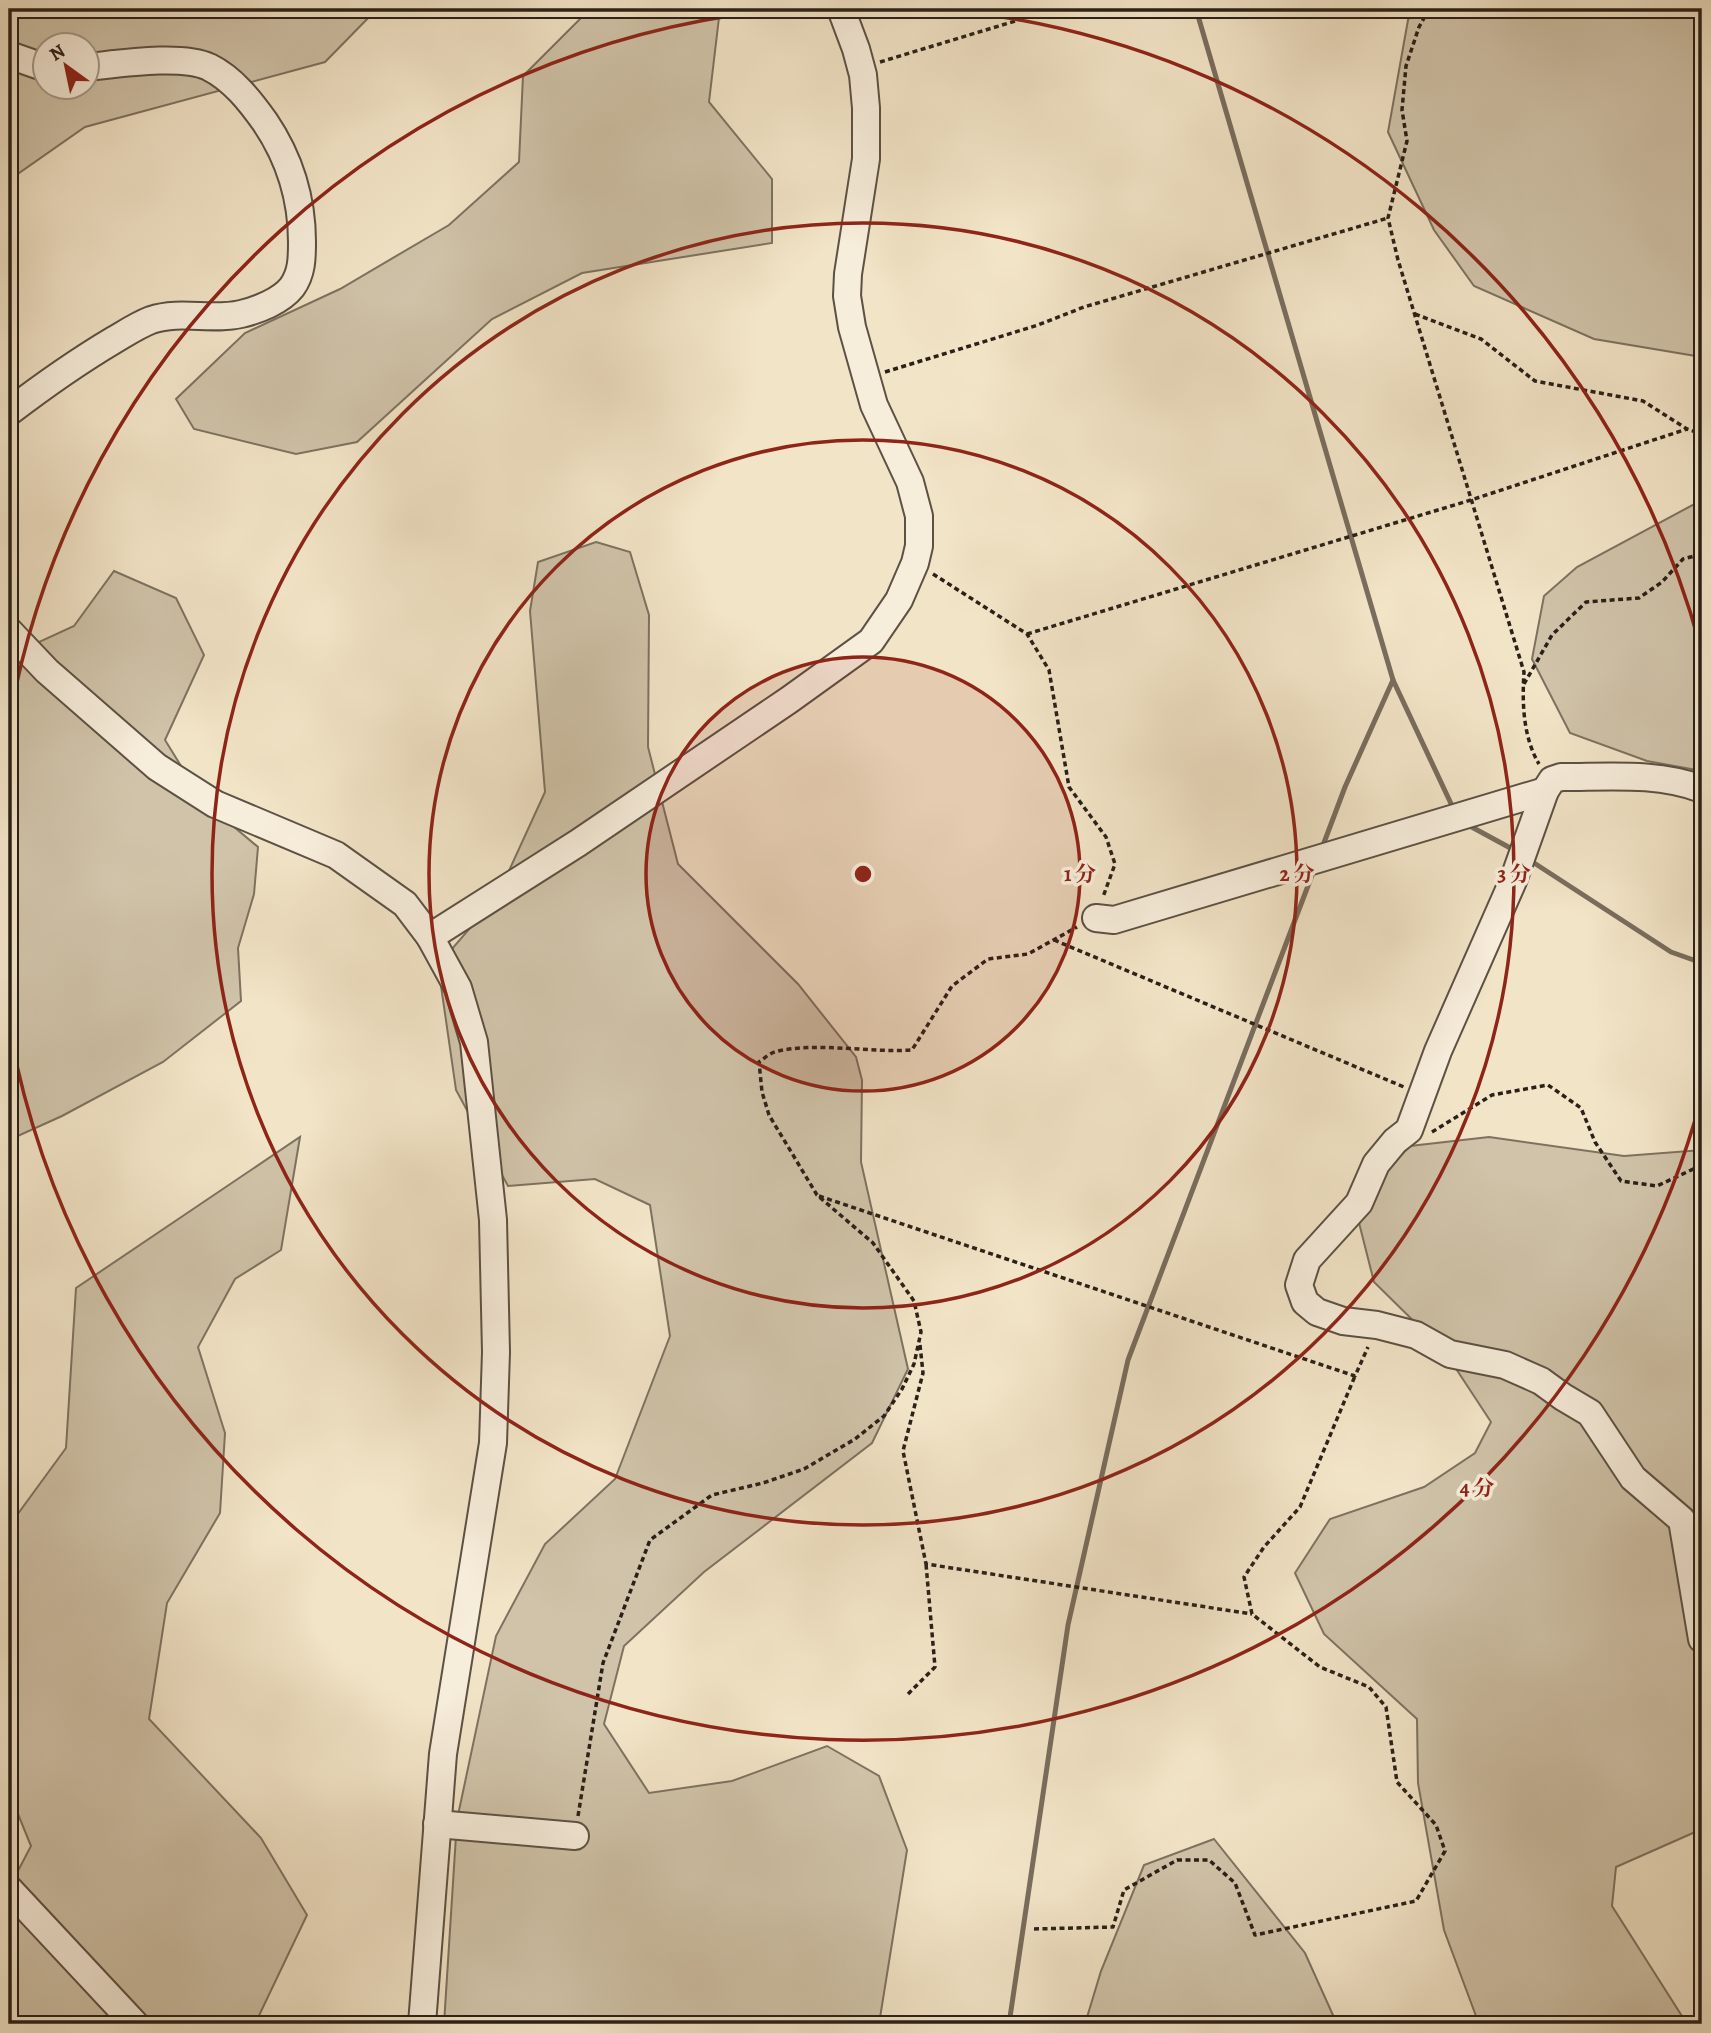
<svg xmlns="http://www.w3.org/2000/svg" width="1711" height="2033" font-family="Alegreya,'Noto Serif JP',serif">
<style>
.green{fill:#d0c3a9;stroke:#7d7261;stroke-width:2;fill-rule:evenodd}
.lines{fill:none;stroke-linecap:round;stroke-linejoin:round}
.stream{stroke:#796d5e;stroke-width:5}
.minor-casing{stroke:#5c5144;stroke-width:30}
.path{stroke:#2a2019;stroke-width:3.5;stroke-dasharray:5 3.5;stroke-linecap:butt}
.minor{stroke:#f7eddb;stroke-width:26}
.ring{fill:none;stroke:#8f2418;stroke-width:3.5}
.centre{fill:#8f2418;stroke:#f7eddb;stroke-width:3.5}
.ring-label{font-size:21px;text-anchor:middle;font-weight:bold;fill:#8f2418;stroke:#f7eddb;stroke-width:7;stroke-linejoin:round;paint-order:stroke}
</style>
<rect width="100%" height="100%" fill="#f2e4c7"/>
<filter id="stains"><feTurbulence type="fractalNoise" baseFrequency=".00286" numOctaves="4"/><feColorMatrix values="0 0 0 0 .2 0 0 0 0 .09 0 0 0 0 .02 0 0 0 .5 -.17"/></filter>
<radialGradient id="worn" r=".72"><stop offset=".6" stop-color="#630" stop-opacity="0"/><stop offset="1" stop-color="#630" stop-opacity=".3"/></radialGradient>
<g class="green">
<path d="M 9,9 L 377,9 L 325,62 L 85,127 L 9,180 ZM 46,46 L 88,46 L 88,88 L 46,88 Z"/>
<path d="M 590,9 L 720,9 L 709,102 L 772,179 L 772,243 L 582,273 L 492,319 L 357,442 L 296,454 L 194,429 L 176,399 L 245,333 L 340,289 L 449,225 L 519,162 L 523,76 Z"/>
<path d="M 1416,9 L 1702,9 L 1702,357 L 1594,339 L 1474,286 L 1434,230 L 1388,132 L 1408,20 Z"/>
<path d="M 1702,500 L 1702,771 L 1647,761 L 1570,733 L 1532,659 L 1544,596 L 1577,567 Z"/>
<path d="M 596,542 L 630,552 L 649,615 L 648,747 L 678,864 L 798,984 L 856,1057 L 862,1080 L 861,1162 L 908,1369 L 872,1443 L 704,1572 L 624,1646 L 604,1724 L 649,1793 L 732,1781 L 827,1746 L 879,1776 L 907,1850 L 879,2024 L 444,2024 L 457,1820 L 496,1636 L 545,1544 L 615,1479 L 670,1336 L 650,1205 L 595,1179 L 508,1186 L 456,1090 L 438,965 L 497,897 L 545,792 L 530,611 L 538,562 Z"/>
<path d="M 114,571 L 176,598 L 204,655 L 165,740 L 202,800 L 258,847 L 254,894 L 238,948 L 241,1001 L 163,1062 L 62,1116 L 9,1140 L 9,632 L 35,644 L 74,626 Z"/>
<path d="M 300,1137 L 281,1250 L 235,1279 L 198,1347 L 225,1433 L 220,1513 L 167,1603 L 149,1719 L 261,1838 L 307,1915 L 255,2024 L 9,2024 L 9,1888 L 31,1846 L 9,1792 L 9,1526 L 66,1448 L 76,1288 Z"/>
<path d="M 1489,1137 L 1624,1156 L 1702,1150 L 1702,1829 L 1616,1867 L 1612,1906 L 1687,2024 L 1479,2024 L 1444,1930 L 1418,1783 L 1417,1719 L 1324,1634 L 1295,1573 L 1330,1519 L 1424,1487 L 1475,1453 L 1491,1422 L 1445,1352 L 1374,1282 L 1354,1203 L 1410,1146 Z"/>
<path d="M 1214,1839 L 1305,1953 L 1337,2024 L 1085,2024 L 1101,1971 L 1144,1865 Z"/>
</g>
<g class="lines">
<g class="stream">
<path d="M 1196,9 L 1393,680 L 1454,810"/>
<path d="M 1468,825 L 1514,850"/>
<path d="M 1322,848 L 1345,787 L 1393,680"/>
<path d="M 1528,859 L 1671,952 L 1702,963"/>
<path d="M 1009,2024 L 1068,1625 L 1128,1360 L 1314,870"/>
</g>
<g class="minor-casing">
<g id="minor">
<path d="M 9,55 L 46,68"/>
<path d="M 9,412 C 43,386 77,362 114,340 C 126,333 138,325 151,320 C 181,310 211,321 241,314 C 258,310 281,301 292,287 C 302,273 302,258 302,242 C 302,197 290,159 265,122 C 250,101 233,79 209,67 C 181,54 118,64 88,67"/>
<path d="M 9,631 L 47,671 L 157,767 L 215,804 L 336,855 L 405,904 L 430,937 L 458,988 L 474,1042 L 493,1220 L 496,1352 L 493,1443 L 443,1754 L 422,2024"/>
<path d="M 1702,789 C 1657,772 1609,777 1561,777 L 1552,780 L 1545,791 L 1513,881 L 1438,1051 L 1409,1130 L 1395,1141 L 1376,1164 L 1359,1203 L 1307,1260 L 1299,1285 L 1305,1302 L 1317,1312 L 1343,1321 L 1377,1325 L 1416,1335 L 1450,1354 L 1505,1365 L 1541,1381 L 1563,1397 L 1590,1413 L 1633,1478 L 1682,1520 L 1702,1639"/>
<path d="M 1096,918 L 1114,920 L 1545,791"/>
<path d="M 430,937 L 578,843 L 789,700 L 871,641 L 899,600 L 915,563 L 919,546 L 919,516 L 910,482 L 874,405 L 852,327 L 847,296 L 848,274 L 866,159 L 866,108 L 863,75 L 856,49 L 841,9"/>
<path d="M 437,1824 L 575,1836"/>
<path d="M 9,1889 L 135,2024"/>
</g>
</g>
<g class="path">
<path d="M 1429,9 L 1419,27 L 1406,66 L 1402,110 L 1407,141 L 1388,218 L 1398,260 L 1524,672 C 1522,703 1523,737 1539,764"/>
<path d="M 880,62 L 1055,9"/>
<path d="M 1415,314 L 1481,339 L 1535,381 L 1643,401 L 1687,429 L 1702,434"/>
<path d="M 885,372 L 1038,325 L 1084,307 L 1388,218"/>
<path d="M 933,574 L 1027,634 L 1049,670 L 1069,787 L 1106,837 L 1115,864 L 1103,897"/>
<path d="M 1027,634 L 1471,500 L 1687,429"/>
<path d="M 1524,684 L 1552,635 L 1586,602 L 1639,598 L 1662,582 L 1683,559 L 1702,554"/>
<path d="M 1054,940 L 1404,1087"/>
<path d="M 1432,1132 L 1492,1095 L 1548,1085 L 1581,1108 L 1595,1142 L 1621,1181 L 1657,1186 L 1702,1165"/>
<path d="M 819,1196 L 1355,1376 L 1368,1347"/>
<path d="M 920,1345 L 923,1373 L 903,1451 L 926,1564 L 1252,1614"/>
<path d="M 908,1694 L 935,1667 L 926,1564"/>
<path d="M 578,1816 L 603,1663 L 650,1540 L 712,1495 L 763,1483 L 804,1469 L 855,1439 L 884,1416 L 902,1389 L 914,1364 L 921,1332 L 914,1301 L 873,1243 L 817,1195 L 769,1115 L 762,1092 L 759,1062 C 765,1058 771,1052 778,1051 C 820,1042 869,1053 912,1050 L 952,986 L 988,959 L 1028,954 L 1077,927"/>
<path d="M 1034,1929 L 1113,1927 L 1124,1890 L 1177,1860 L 1209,1860 L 1235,1883 L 1255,1935 L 1416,1901 L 1445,1851 L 1436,1825 L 1397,1782 L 1386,1707 L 1369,1687 L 1320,1667 L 1252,1614 L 1244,1577 L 1264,1547 L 1300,1507 L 1355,1376"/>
</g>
<use href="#minor" class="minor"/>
</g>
<circle cx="863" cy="874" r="217" fill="#8f2418" fill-opacity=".12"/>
<g class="ring">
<circle cx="863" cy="874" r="217"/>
<circle cx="863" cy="874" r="434"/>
<circle cx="863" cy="874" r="651"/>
<path d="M1701 1099A868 868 0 0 1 10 1032M10 716A868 868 0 0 1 787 9M939 9A868 868 0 0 1 1701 649"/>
</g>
<circle cx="863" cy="874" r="10" class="centre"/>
<g class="ring-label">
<text x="1080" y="881">1 分</text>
<text x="1297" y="881">2 分</text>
<text x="1514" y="881">3 分</text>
<text x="1477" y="1495">4 分</text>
</g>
<rect width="1711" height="2033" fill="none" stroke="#f2e4c7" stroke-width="35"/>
<rect x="10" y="10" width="1690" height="2012" fill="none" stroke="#2a2019" stroke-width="3.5"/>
<rect x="18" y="18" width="1676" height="1998" fill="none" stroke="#2a2019" stroke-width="2"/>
<g transform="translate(66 66) rotate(327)"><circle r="33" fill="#f7eddb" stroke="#a59b8d" stroke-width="2"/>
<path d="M0-5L12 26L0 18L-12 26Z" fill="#8f2418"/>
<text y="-10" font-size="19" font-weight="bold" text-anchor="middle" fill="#2a2019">N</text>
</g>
<rect width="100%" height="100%" filter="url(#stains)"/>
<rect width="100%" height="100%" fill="url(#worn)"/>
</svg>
